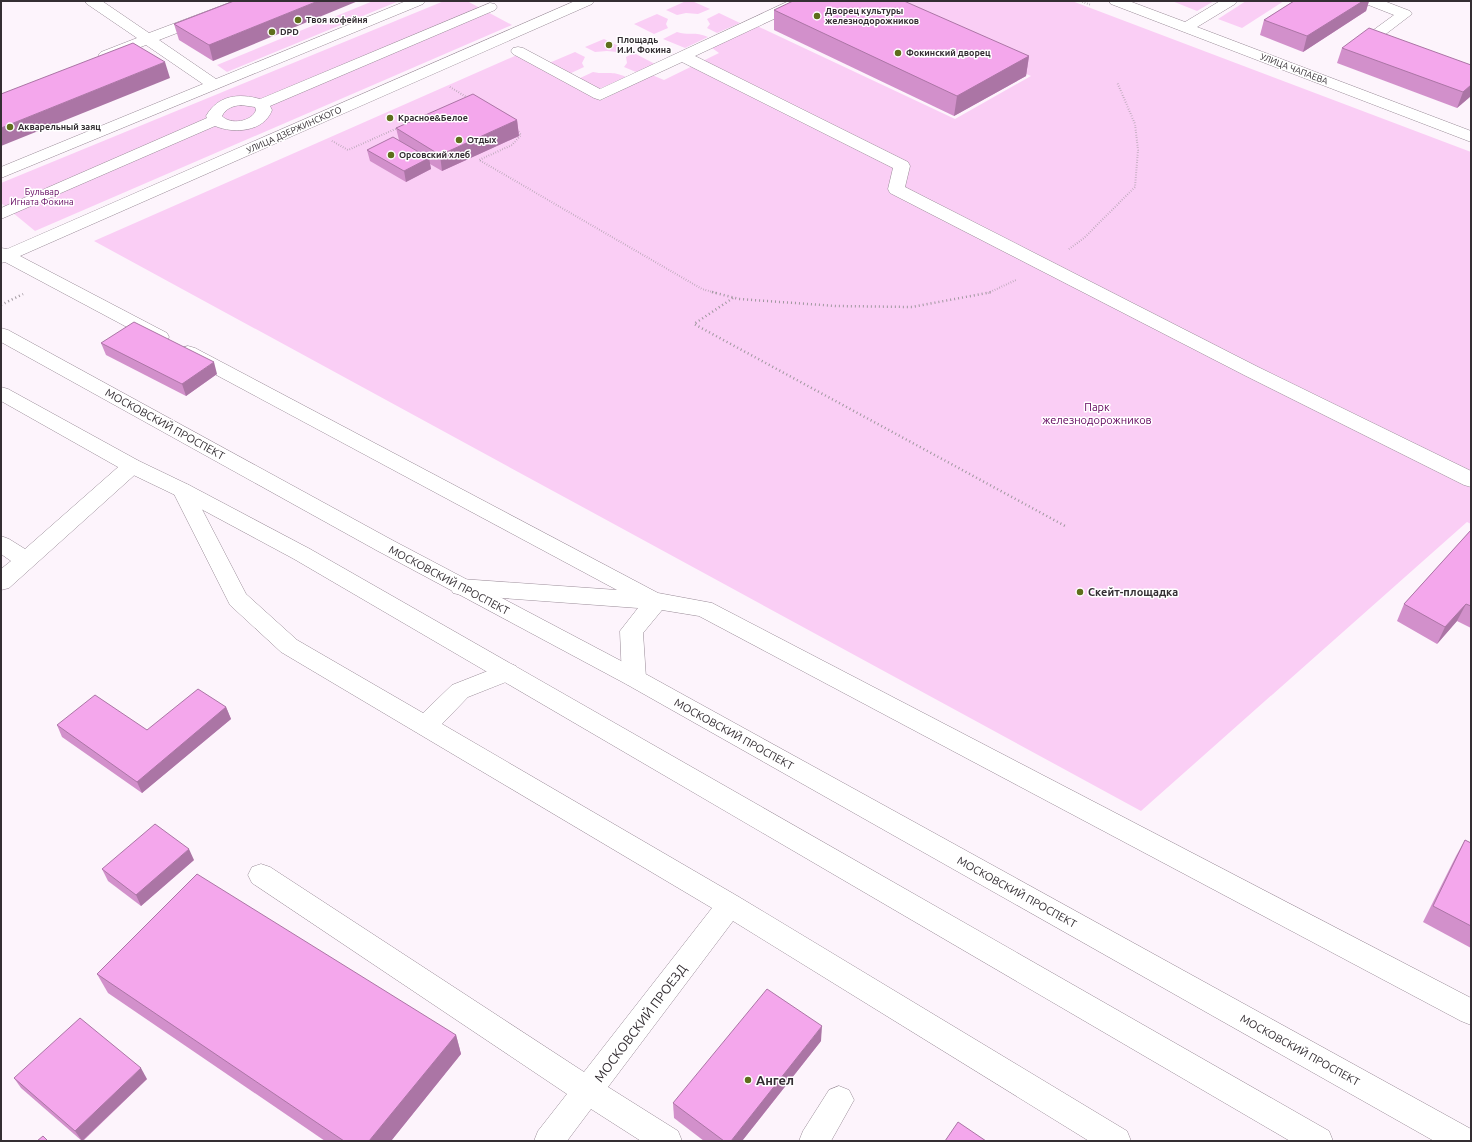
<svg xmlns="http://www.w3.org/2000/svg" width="1472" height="1142" font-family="Ubuntu,sans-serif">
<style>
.green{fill:#facef5}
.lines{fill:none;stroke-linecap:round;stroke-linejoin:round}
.minor-casing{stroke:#998b97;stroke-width:1}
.major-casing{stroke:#998b97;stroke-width:1}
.path-far1{stroke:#9f979e;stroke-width:2;stroke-dasharray:0.5 2;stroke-linecap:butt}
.path{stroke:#9f979e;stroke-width:2.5;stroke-dasharray:1 3;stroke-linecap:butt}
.minor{fill:#fff;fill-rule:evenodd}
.major{fill:#fff;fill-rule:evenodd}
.wall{fill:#d290cb}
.shaded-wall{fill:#ab75a5}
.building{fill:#f4a7ec;stroke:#ab75a5}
.poi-dot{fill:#5e6e1b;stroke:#fff;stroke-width:1.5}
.labels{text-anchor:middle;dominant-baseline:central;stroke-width:3;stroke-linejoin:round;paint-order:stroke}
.far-poi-label{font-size:9px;font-weight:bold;fill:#342e33;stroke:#fff;text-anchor:start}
.far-street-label{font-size:9px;fill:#342e33;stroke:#fff}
.far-park-label{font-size:9px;fill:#5f005b;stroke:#fff}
.park-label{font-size:11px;fill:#5f005b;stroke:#fff}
.street-label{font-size:11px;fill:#342e33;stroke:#fff}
.poi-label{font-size:11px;font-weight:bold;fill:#342e33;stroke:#fff;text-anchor:start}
.near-street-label{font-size:13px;fill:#342e33;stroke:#fff}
.near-poi-label{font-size:13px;font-weight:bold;fill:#342e33;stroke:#fff;text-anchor:start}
</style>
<rect width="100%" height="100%" fill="#fdf4fc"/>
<g class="green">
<path d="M 373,1 L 399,1 L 227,72 L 217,65 Z"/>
<path d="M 444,1 L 467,1 L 512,25 L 35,231 L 1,203 L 1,183 Z"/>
<path d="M 686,1 L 692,1 L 710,9 L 698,14 L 686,13 L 677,15 L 666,10 Z"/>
<path d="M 861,1 L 1072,1 L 1471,152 L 1471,524 L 1467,522 L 1141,811 L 94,241 L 517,55 L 602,100 L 652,75 L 664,80 L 719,53 L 712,48 L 757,26 L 955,119 L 1031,76 Z"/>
<path d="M 1172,1 L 1214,1 L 1197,11 Z"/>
<path d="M 1246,1 L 1284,1 L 1242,28 L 1218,19 Z"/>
<path d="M 719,13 L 740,23 L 717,33 L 707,28 L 710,24 L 707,19 Z"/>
<path d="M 657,14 L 668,19 L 666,24 L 668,28 L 654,34 L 634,24 Z"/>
<path d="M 677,32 C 690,36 694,31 708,37 L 685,48 L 663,39 Z"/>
<path d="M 604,39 L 625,49 L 617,52 L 607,51 L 595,52 L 585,47 Z"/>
<path d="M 575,52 L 585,57 L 582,63 L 584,67 L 569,74 L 549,63 Z"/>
<path d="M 634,53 L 655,64 L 636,72 L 624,67 L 627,63 L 626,57 Z"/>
<path d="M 593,72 C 607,75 611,70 626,77 L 599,89 L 578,79 Z"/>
</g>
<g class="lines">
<g class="minor-casing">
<g id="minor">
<path d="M 85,1 L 102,1 L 149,33 L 234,1 L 254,1 L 252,4 L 159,40 L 216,79 L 406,1 L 425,1 L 423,4 L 1,178 L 1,167 L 203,84 L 146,45 L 111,58 L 106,60 L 101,58 L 98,55 L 101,52 L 137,38 L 87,4 Z"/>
<path d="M 575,1 L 594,1 L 592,4 L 20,256 L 167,333 L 169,337 L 167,341 L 160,343 L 153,341 L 5,262 L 1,263 L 1,248 L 7,249 Z"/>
<path d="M 789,1 L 808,1 L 806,4 L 695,56 L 908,162 L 910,166 L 905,187 L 1258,367 L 1471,471 L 1471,487 L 1464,485 L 1244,375 L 890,193 L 888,189 L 893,168 L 682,62 L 600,100 L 594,98 L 513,54 L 511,51 L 513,48 L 518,47 L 523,48 L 600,89 Z"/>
<path d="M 1109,1 L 1129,1 L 1185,22 L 1220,1 L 1237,1 L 1235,4 L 1197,27 L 1471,131 L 1471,142 L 1111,4 Z"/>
<path d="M 1364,1 L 1384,1 L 1410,11 L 1412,14 L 1378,40 L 1373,41 L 1368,40 L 1366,37 L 1368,34 L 1394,15 L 1366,4 Z"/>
<path d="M 490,3 L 495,4 L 497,7 L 495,10 L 270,106 L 272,110 C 264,132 234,134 215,126 L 1,219 L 1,208 L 207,118 L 206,116 C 218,95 239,93 260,99 ZM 241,105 L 255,107 L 256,110 C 252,122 230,125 222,116 C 226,108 233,106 241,105 Z"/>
<path d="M 188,346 L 195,348 L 658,593 L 712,603 L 1471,998 L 1471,1025 L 1461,1021 L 699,616 L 662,610 L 643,633 L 646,678 L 642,684 L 634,687 L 626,684 L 622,678 L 620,631 L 638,608 L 461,595 L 453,593 L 450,587 L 453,581 L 461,579 L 617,590 L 181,356 L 178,352 L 181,348 Z"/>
<path d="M 132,459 L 139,461 L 142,466 L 139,471 L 9,588 L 1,590 L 1,569 L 11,561 L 1,554 L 1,536 L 9,539 L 25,549 L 125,461 Z"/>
<path d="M 182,483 L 189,485 L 192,490 L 246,594 L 297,640 L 423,713 L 452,685 L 508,663 L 516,666 L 520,672 L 516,678 L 468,697 L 442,724 L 739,897 L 1127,1131 L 1131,1141 L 1089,1141 L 733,921 L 608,1087 L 678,1131 L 682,1141 L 641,1141 L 591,1109 L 567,1141 L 534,1141 L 538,1131 L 567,1094 L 252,883 L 248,875 L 252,867 L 261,864 L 270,867 L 584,1072 L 712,908 L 281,652 L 230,605 L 172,490 L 175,485 Z"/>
<path d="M 839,1086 L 849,1090 L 854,1100 L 831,1141 L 799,1141 L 803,1131 L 829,1090 Z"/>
</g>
</g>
<g class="major-casing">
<g id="major">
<path d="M 1,328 L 8,330 L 392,540 L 642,672 L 1471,1129 L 1471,1141 L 1434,1141 L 626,684 L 376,550 L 1,342 Z"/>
<path d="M 1,387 L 8,389 L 139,461 L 189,485 L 310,549 L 1329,1131 L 1333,1141 L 1290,1141 L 294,559 L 175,495 L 125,471 L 1,401 Z"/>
</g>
</g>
<g class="path-far1">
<path d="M 1080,1 L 1091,5"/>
<path d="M 450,87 L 468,98"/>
<path d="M 517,130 L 521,135 L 512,145 L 479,160 L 702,289 L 716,293"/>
<path d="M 332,141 L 348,150 L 400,127"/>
<path d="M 1069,249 L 1084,238 L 1135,187 L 1138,150 L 1135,124 L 1117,82"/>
<path d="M 988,293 L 1016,280"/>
</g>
<g class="path">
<path d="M 712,292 L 739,299 L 836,306 L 912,307 L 992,292"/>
<path d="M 733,298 L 694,324 L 1067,527"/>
<path d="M 1,305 L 23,294"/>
</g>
<use href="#minor" class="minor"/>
<use href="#major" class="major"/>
</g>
<g class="wall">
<path d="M 234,1 L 213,61 L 179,40 L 174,24 Z"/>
<path d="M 1294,1 L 1369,1 L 1366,11 L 1303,52 L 1260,35 L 1264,20 Z"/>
<path d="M 774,10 L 1029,56 L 1026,76 L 954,116 L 774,30 Z"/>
<path d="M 1342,48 L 1471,65 L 1471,96 L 1457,108 L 1337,63 Z"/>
<path d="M 517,120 L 519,136 L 442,171 L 430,164 L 431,169 L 406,182 L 370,161 L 367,150 L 399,140 L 396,128 Z"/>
<path d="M 101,343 L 217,374 L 186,396 L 106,355 Z"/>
<path d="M 1471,530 L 1471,628 L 1457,621 L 1437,644 L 1397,621 L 1404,604 Z"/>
<path d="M 226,707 L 231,719 L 142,793 L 62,737 L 57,725 L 147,730 Z"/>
<path d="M 1465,840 L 1471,843 L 1471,948 L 1423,922 L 1456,856 Z"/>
<path d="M 194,860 L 141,906 L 108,881 L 102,869 Z"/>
<path d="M 97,974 L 456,1035 L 461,1054 L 391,1141 L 325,1141 L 108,993 Z"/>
<path d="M 821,1041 L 742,1141 L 704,1141 L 674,1118 L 673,1103 Z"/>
<path d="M 14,1078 L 147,1079 L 83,1141 L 82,1141 L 21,1088 Z"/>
</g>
<g class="shaded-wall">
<path d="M 318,1 L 358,1 L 213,61 L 209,45 Z"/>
<path d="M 1363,1 L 1369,1 L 1366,11 L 1303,52 L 1307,36 Z"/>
<path d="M 1029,56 L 1026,76 L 954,116 L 957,96 Z"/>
<path d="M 165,62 L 170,78 L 1,146 L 1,128 Z"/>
<path d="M 1471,85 L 1471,96 L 1457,108 L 1463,92 Z"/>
<path d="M 517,120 L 519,136 L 442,171 L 440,155 Z"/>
<path d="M 429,158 L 431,169 L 406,182 L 404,171 Z"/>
<path d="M 214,362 L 217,374 L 186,396 L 182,384 Z"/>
<path d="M 1466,604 L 1457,621 L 1437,644 L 1445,627 Z"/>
<path d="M 226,707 L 231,719 L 142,793 L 137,782 Z"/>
<path d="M 189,849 L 194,860 L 141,906 L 136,895 Z"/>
<path d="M 822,1026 L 821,1041 L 742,1141 L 731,1141 Z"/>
<path d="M 456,1035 L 461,1054 L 391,1141 L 369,1141 Z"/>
<path d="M 141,1068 L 147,1079 L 82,1141 L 75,1131 Z"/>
</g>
<g class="building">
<path d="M 234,1 L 318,1 L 209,45 L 174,24 Z"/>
<path d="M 793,1 L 904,1 L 1029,56 L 957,96 L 774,10 Z"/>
<path d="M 1294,1 L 1363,1 L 1307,36 L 1264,20 Z"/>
<path d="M 1369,28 L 1471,65 L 1471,85 L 1463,92 L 1342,48 Z"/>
<path d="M 133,43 L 165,62 L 1,128 L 1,94 Z"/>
<path d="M 473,94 L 517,120 L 440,155 L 396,128 Z"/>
<path d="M 393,137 L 429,158 L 404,171 L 367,150 Z"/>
<path d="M 134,322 L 214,362 L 182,384 L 101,343 Z"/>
<path d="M 1471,530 L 1471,606 L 1466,604 L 1445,627 L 1404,604 Z"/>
<path d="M 198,689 L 226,707 L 137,782 L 57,725 L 95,695 L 147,730 Z"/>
<path d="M 155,824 L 189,849 L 136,895 L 102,869 Z"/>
<path d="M 1465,840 L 1471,843 L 1471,926 L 1433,906 Z"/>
<path d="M 197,874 L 456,1035 L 369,1141 L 344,1141 L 97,974 Z"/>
<path d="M 767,989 L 822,1026 L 731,1141 L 724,1141 L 673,1103 Z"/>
<path d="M 80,1018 L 141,1068 L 75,1131 L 14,1078 Z"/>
<path d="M 958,1122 L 986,1141 L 945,1141 Z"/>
<path d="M 43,1136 L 48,1141 L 37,1141 Z"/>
</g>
<g class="poi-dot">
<circle cx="817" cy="16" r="4"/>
<circle cx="298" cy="20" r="4"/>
<circle cx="272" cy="32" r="4"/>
<circle cx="609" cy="45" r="4"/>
<circle cx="898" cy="53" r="4"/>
<circle cx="390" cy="118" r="4"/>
<circle cx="10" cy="127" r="4"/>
<circle cx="459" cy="140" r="4"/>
<circle cx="391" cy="155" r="4"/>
<circle cx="1080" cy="592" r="4"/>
<circle cx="748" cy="1080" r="4"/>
</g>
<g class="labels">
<g class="far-poi-label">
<text x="825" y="11">Дворец культуры<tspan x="825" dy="10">железнодорожников</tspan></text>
<text x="306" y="20">Твоя кофейня</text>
<text x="280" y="32">DPD</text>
<text x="617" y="40">Площадь<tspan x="617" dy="10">И.И. Фокина</tspan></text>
<text x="906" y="53">Фокинский дворец</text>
<text x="398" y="118">Красное&amp;Белое</text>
<text x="18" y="127">Акварельный заяц</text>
<text x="467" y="140">Отдых</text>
<text x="399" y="155">Орсовский хлеб</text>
</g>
<g class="far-street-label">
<text transform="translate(1294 69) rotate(21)">УЛИЦА ЧАПАЕВА</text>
<text transform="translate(294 130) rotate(-24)">УЛИЦА ДЗЕРЖИНСКОГО</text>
</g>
<g class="far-park-label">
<text x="42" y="192">Бульвар<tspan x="42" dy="10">Игната Фокина</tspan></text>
</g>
<g class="park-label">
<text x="1097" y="407">Парк<tspan x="1097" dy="13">железнодорожников</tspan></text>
</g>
<g class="street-label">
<text transform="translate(165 424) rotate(29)">МОСКОВСКИЙ ПРОСПЕКТ</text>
<text transform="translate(449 580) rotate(28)">МОСКОВСКИЙ ПРОСПЕКТ</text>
<text transform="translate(734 734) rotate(29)">МОСКОВСКИЙ ПРОСПЕКТ</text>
<text transform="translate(1017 892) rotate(29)">МОСКОВСКИЙ ПРОСПЕКТ</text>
<text transform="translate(1300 1050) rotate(29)">МОСКОВСКИЙ ПРОСПЕКТ</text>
</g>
<g class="poi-label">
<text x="1088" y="592">Скейт-площадка</text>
</g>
<g class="near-street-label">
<text transform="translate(640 1023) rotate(-53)">МОСКОВСКИЙ ПРОЕЗД</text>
</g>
<g class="near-poi-label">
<text x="756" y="1080">Ангел</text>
</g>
</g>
<rect width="1472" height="1142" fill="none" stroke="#342e33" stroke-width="4"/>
</svg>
